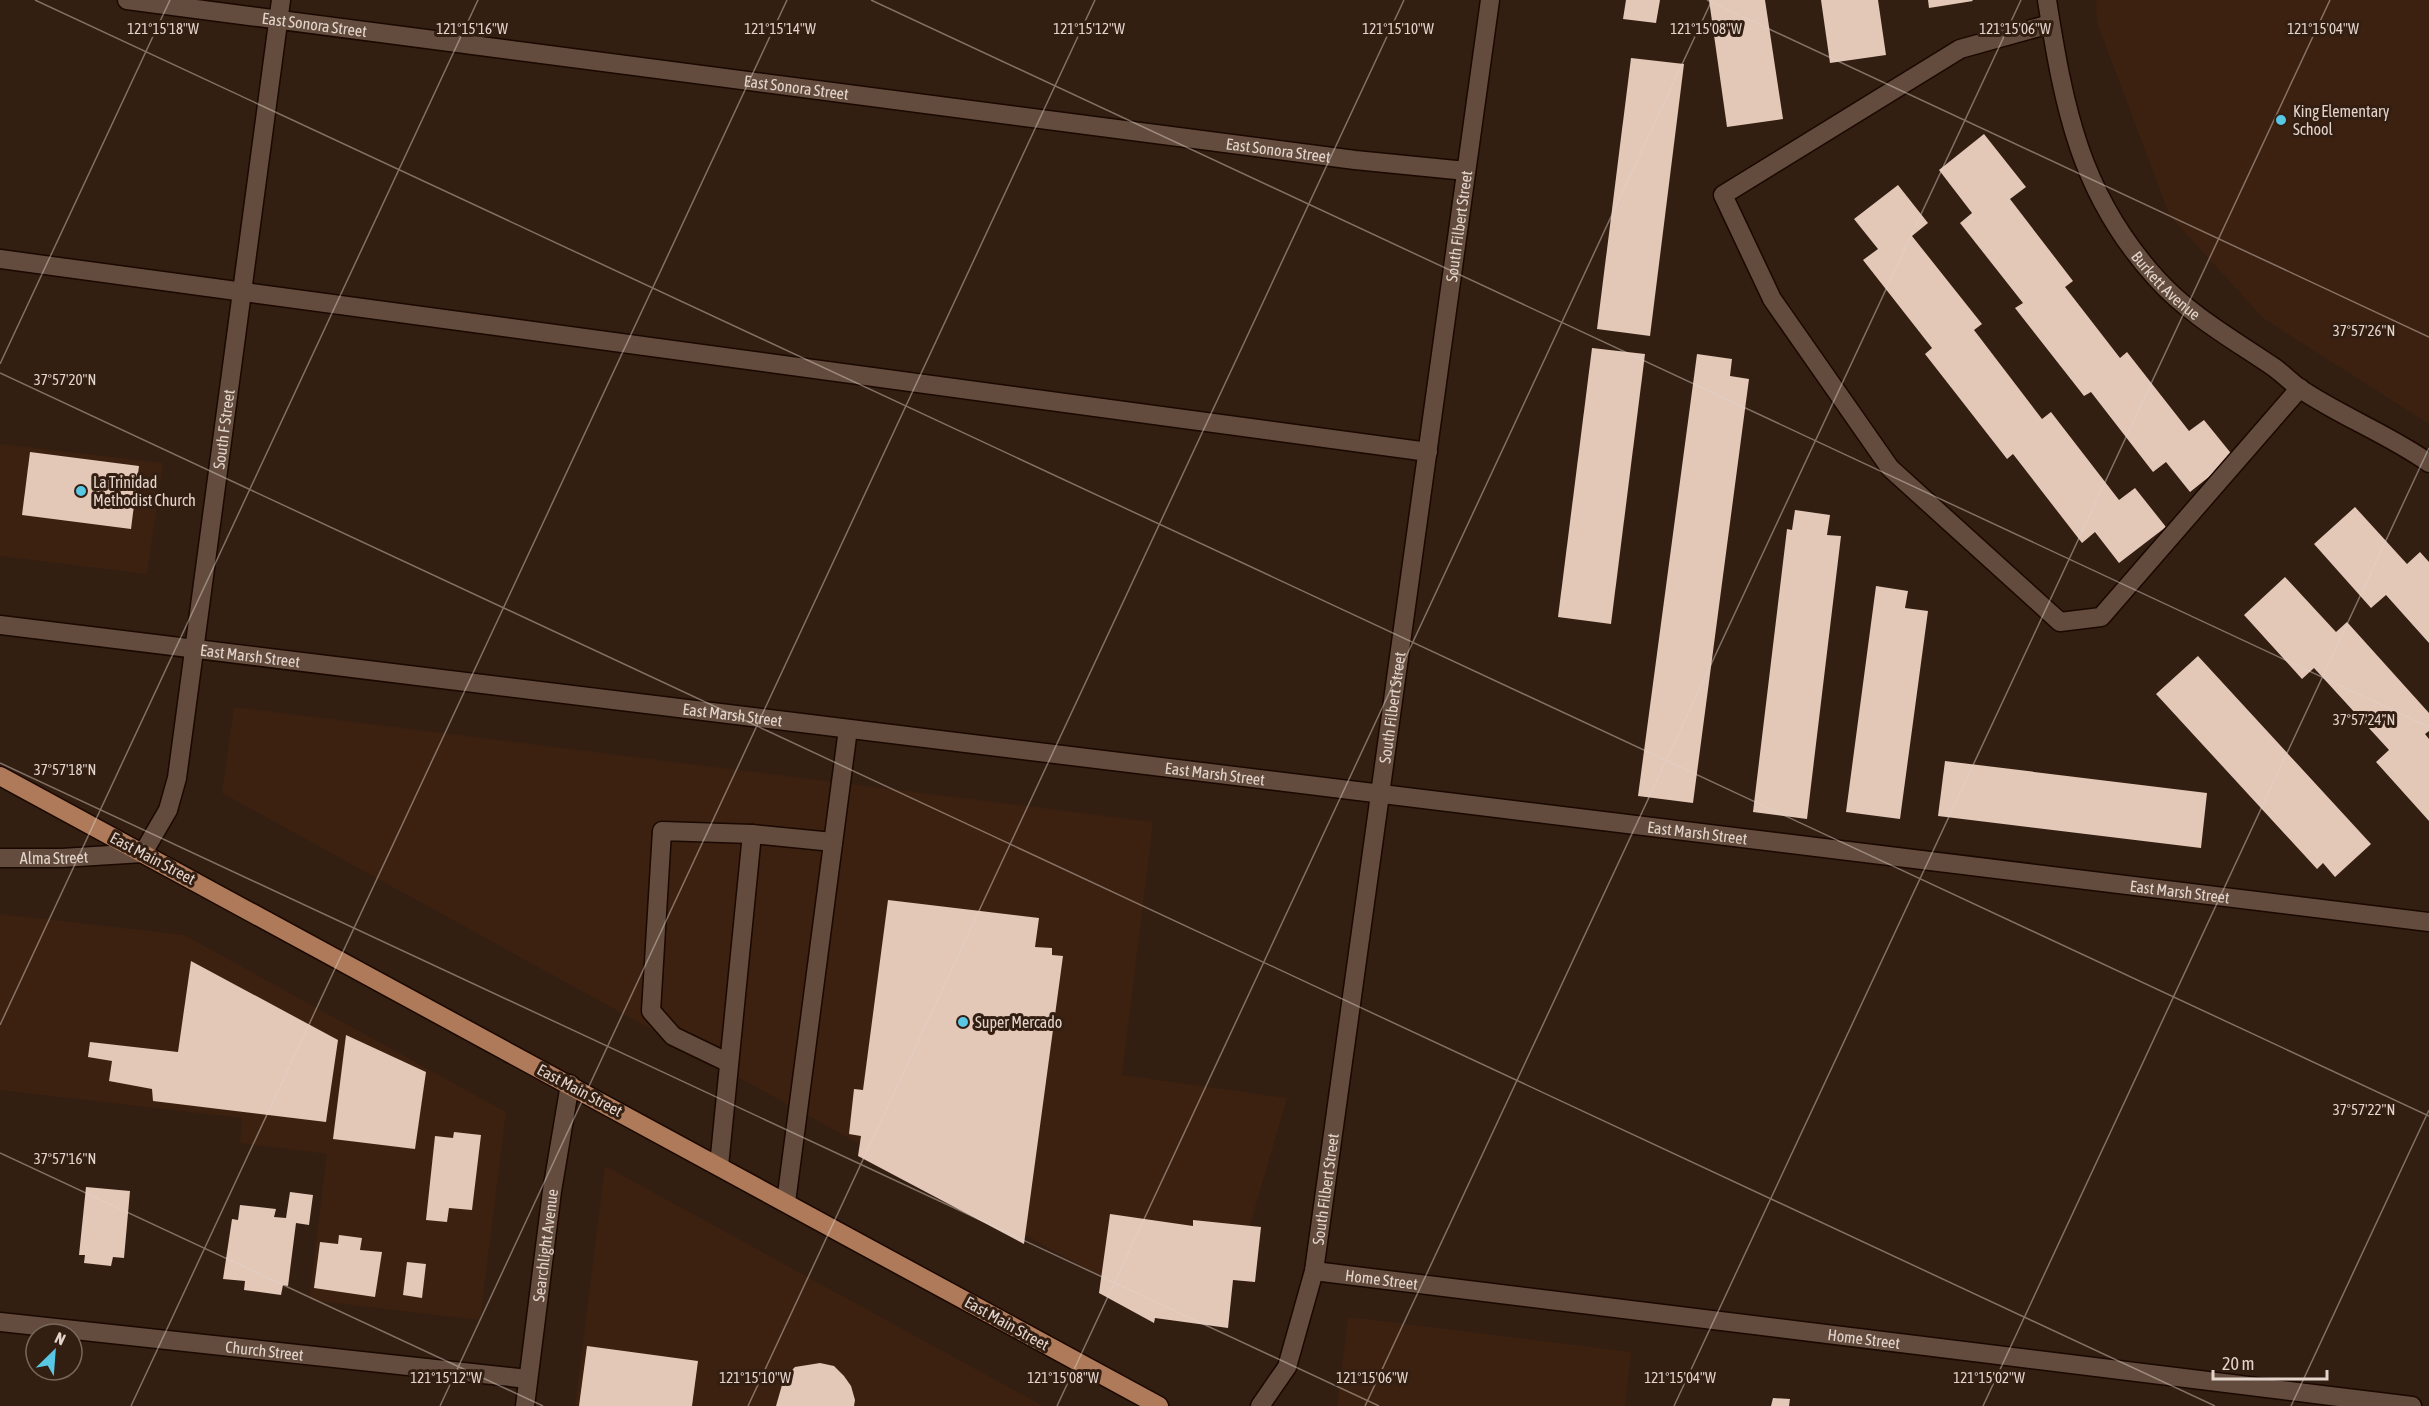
<svg xmlns="http://www.w3.org/2000/svg" width="2429" height="1406" font-family="'Asap Condensed',sans-serif">
<style>
.built{fill:#3c2111}
.building{fill:#e3c7b7}
.lines{fill:none;stroke-linecap:round;stroke-linejoin:round}
.minor-casing{stroke:#1a0801;stroke-width:21}
.major-casing{stroke:#1a0801;stroke-width:21}
.minor{stroke:#634c3e;stroke-width:18}
.major{stroke:#ae7a5a;stroke-width:18}
.ticks{fill:none;stroke:#e3d4cc;stroke-width:1.5;stroke-opacity:0.45}
.poi-dot{fill:#59c8e5;stroke:#331e12;stroke-width:2}
.labels{text-anchor:middle;dominant-baseline:central;stroke-width:6;stroke-linejoin:round;paint-order:stroke}
.street-label{font-size:16px;fill:#e3d4cc;stroke:#331e12}
.poi-label{font-size:16px;fill:#e3d4cc;stroke:#331e12;text-anchor:start}
.ticks-label{font-size:15px;text-anchor:middle;fill:#e3d4cc;stroke:#331e12;stroke-width:6;stroke-linejoin:round;paint-order:stroke}
</style>
<rect width="100%" height="100%" fill="#331e12"/>
<g class="built">
<path d="M 2096,0 L 2429,0 L 2429,424 L 2263,318 L 2170,216 L 2097,23 Z"/>
<path d="M 0,444 L 163,463 L 147,574 L 0,556 Z"/>
<path d="M 234,707 L 1153,822 L 1122,1075 L 1287,1098 L 1227,1304 L 1183,1322 L 222,793 Z"/>
<path d="M 0,914 L 184,935 L 506,1112 L 480,1320 L 309,1300 L 327,1154 L 240,1143 L 242,1118 L 0,1090 Z"/>
<path d="M 605,1166 L 1043,1406 L 575,1406 Z"/>
<path d="M 1348,1317 L 1631,1352 L 1625,1406 L 1337,1406 Z"/>
</g>
<g class="building">
<path d="M 1626,0 L 1660,0 L 1656,23 L 1623,19 Z"/>
<path d="M 1709,0 L 1765,0 L 1783,119 L 1727,127 Z"/>
<path d="M 1821,0 L 1878,0 L 1886,55 L 1830,63 Z"/>
<path d="M 1928,0 L 1972,0 L 1973,1 L 1929,8 Z"/>
<path d="M 1631,58 L 1684,64 L 1650,336 L 1597,329 Z"/>
<path d="M 1984,134 L 2026,187 L 2010,199 L 2073,281 L 2065,287 L 2120,358 L 2127,352 L 2189,431 L 2204,420 L 2234,457 L 2190,492 L 2166,462 L 2153,472 L 2091,392 L 2084,396 L 2015,308 L 2023,303 L 1960,223 L 1972,213 L 1939,170 Z"/>
<path d="M 1898,185 L 1928,223 L 1912,236 L 1982,324 L 1974,330 L 2042,419 L 2051,412 L 2119,500 L 2135,488 L 2166,527 L 2119,563 L 2095,532 L 2082,543 L 2013,454 L 2007,459 L 1925,354 L 1932,348 L 1863,260 L 1878,249 L 1854,219 Z"/>
<path d="M 1592,348 L 1645,354 L 1611,624 L 1558,617 Z"/>
<path d="M 1697,354 L 1732,359 L 1730,376 L 1749,379 L 1693,803 L 1638,796 Z"/>
<path d="M 30,452 L 139,466 L 131,529 L 22,515 Z"/>
<path d="M 2355,507 L 2407,564 L 2420,552 L 2429,562 L 2429,643 L 2386,595 L 2371,608 L 2314,544 Z"/>
<path d="M 1795,510 L 1830,515 L 1827,535 L 1841,536 L 1807,819 L 1753,812 L 1787,529 L 1792,530 Z"/>
<path d="M 2285,577 L 2336,632 L 2347,622 L 2429,713 L 2429,731 L 2425,734 L 2429,739 L 2429,821 L 2376,762 L 2389,750 L 2314,668 L 2302,679 L 2244,615 Z"/>
<path d="M 1876,586 L 1908,591 L 1905,608 L 1928,611 L 1900,819 L 1846,812 Z"/>
<path d="M 2198,656 L 2371,844 L 2335,877 L 2323,863 L 2317,869 L 2156,694 Z"/>
<path d="M 1945,761 L 2207,793 L 2201,848 L 1938,816 Z"/>
<path d="M 888,900 L 1039,918 L 1035,947 L 1052,948 L 1052,955 L 1063,956 L 1024,1244 L 858,1156 L 861,1136 L 849,1134 L 854,1089 L 863,1090 Z"/>
<path d="M 191,961 L 338,1040 L 326,1122 L 153,1101 L 152,1089 L 109,1081 L 112,1061 L 88,1057 L 90,1042 L 178,1052 Z"/>
<path d="M 346,1035 L 426,1072 L 415,1149 L 333,1139 Z"/>
<path d="M 454,1132 L 481,1135 L 472,1210 L 449,1208 L 447,1222 L 426,1220 L 435,1136 L 453,1138 Z"/>
<path d="M 86,1187 L 130,1191 L 124,1258 L 113,1257 L 111,1266 L 84,1263 L 85,1255 L 79,1255 Z"/>
<path d="M 290,1192 L 313,1195 L 309,1225 L 296,1223 L 288,1286 L 283,1285 L 281,1295 L 244,1290 L 245,1281 L 223,1279 L 232,1219 L 238,1220 L 240,1205 L 276,1209 L 274,1217 L 286,1218 Z"/>
<path d="M 1110,1214 L 1193,1226 L 1193,1220 L 1261,1227 L 1255,1282 L 1233,1280 L 1228,1328 L 1155,1318 L 1154,1323 L 1099,1293 Z"/>
<path d="M 339,1235 L 362,1238 L 360,1250 L 382,1252 L 375,1297 L 314,1288 L 320,1242 L 338,1244 Z"/>
<path d="M 407,1262 L 426,1264 L 422,1298 L 403,1295 Z"/>
<path d="M 587,1346 L 698,1361 L 692,1406 L 579,1406 Z"/>
<path d="M 820,1363 L 834,1366 L 844,1376 L 851,1386 L 855,1400 L 854,1406 L 776,1406 L 784,1378 L 795,1367 Z"/>
<path d="M 1773,1398 L 1790,1399 L 1789,1406 L 1771,1406 Z"/>
</g>
<g class="lines">
<g class="minor-casing">
<g id="minor">
<path id="s1" d="M 127,0 L 1355,160 L 1466,171"/>
<path id="s2" d="M 2047,0 C 2064,108 2080,194 2156,278 C 2189,315 2234,340 2275,368 C 2283,374 2291,382 2299,388 C 2340,416 2388,434 2429,463"/>
<path d="M 2050,24 L 1960,49 L 1723,195 L 1772,299 L 1890,468 L 2060,622 L 2101,617 L 2300,388"/>
<path d="M 0,259 L 1428,452"/>
<path id="s3" d="M 0,625 L 2429,922"/>
<path id="s4" d="M 0,858 L 62,858 L 143,853 L 168,810 L 177,778 L 281,0"/>
<path d="M 729,1063 L 673,1036 L 651,1011 L 662,831 L 752,834 L 833,842"/>
<path d="M 719,1166 L 752,834"/>
<path d="M 786,1202 L 848,729"/>
<path id="s5" d="M 1314,1271 L 2412,1406"/>
<path id="s6" d="M 0,1322 L 528,1379"/>
<path id="s7" d="M 525,1406 L 552,1191 L 570,1084"/>
<path id="s8" d="M 1260,1406 L 1287,1367 L 1314,1271 L 1490,0"/>
</g>
</g>
<g class="major-casing">
<path id="major" d="M 0,776 L 1159,1406"/>
</g>
<use href="#minor" class="minor"/>
<use href="#major" class="major"/>
</g>
<path class="ticks" d="M 35,0 L 2429,1116M 871,0 L 2429,727M 1707,0 L 2429,337M 0,364 L 170,0M 0,373 L 2215,1406M 0,763 L 1379,1406M 0,1025 L 478,0M 0,1153 L 543,1406M 131,1406 L 787,0M 440,1406 L 1095,0M 748,1406 L 1404,0M 1057,1406 L 1712,0M 1365,1406 L 2021,0M 1674,1406 L 2330,0M 1983,1406 L 2429,448M 2291,1406 L 2429,1110"/>
<g class="poi-dot">
<circle cx="2281" cy="120" r="6"/>
<circle cx="81" cy="491" r="6"/>
<circle cx="963" cy="1022" r="6"/>
</g>
<g class="labels">
<g class="street-label">
<text stroke="none"><textPath href="#s1" startOffset="189">East Sonora Street</textPath></text>
<text stroke="none"><textPath href="#s1" startOffset="675">East Sonora Street</textPath></text>
<text stroke="none"><textPath href="#s1" startOffset="1161">East Sonora Street</textPath></text>
<text stroke="none"><textPath href="#s8" startOffset="1202">South Filbert Street</textPath></text>
<text stroke="none"><textPath href="#s2" startOffset="316">Burkett Avenue</textPath></text>
<text stroke="none"><textPath href="#s4" startOffset="578">South F Street</textPath></text>
<text stroke="none"><textPath href="#s3" startOffset="252">East Marsh Street</textPath></text>
<text stroke="none"><textPath href="#s8" startOffset="716">South Filbert Street</textPath></text>
<text stroke="none"><textPath href="#s3" startOffset="738">East Marsh Street</textPath></text>
<text stroke="none"><textPath href="#s3" startOffset="1224">East Marsh Street</textPath></text>
<text stroke="none"><textPath href="#s3" startOffset="1710">East Marsh Street</textPath></text>
<text stroke="none"><textPath href="#s4" startOffset="54">Alma Street</textPath></text>
<text transform="translate(153 858) rotate(28)">East Main Street</text>
<text stroke="none"><textPath href="#s3" startOffset="2196">East Marsh Street</textPath></text>
<text transform="translate(580 1090) rotate(28)">East Main Street</text>
<text stroke="none"><textPath href="#s8" startOffset="230">South Filbert Street</textPath></text>
<text stroke="none"><textPath href="#s7" startOffset="162">Searchlight Avenue</textPath></text>
<text stroke="none"><textPath href="#s5" startOffset="68">Home Street</textPath></text>
<text transform="translate(1007 1323) rotate(29)">East Main Street</text>
<text stroke="none"><textPath href="#s5" startOffset="554">Home Street</textPath></text>
<text stroke="none"><textPath href="#s6" startOffset="266">Church Street</textPath></text>
</g>
<g class="poi-label">
<text x="2293" y="111">King Elementary<tspan x="2293" dy="18">School</tspan></text>
<text x="93" y="482">La Trinidad<tspan x="93" dy="18">Methodist Church</tspan></text>
<text x="975" y="1022">Super Mercado</text>
</g>
</g>
<g class="ticks-label">
<text x="163" y="34">121°15'18"W</text>
<text x="472" y="34">121°15'16"W</text>
<text x="780" y="34">121°15'14"W</text>
<text x="1089" y="34">121°15'12"W</text>
<text x="1398" y="34">121°15'10"W</text>
<text x="1706" y="34">121°15'08"W</text>
<text x="2015" y="34">121°15'06"W</text>
<text x="2323" y="34">121°15'04"W</text>
<text x="2364" y="336">37°57'26"N</text>
<text x="65" y="385">37°57'20"N</text>
<text x="2364" y="725">37°57'24"N</text>
<text x="65" y="775">37°57'18"N</text>
<text x="2364" y="1115">37°57'22"N</text>
<text x="65" y="1164">37°57'16"N</text>
<text x="446" y="1383">121°15'12"W</text>
<text x="755" y="1383">121°15'10"W</text>
<text x="1063" y="1383">121°15'08"W</text>
<text x="1372" y="1383">121°15'06"W</text>
<text x="1680" y="1383">121°15'04"W</text>
<text x="1989" y="1383">121°15'02"W</text>
</g>
<g transform="translate(54 1352) rotate(25)"><circle r="28" fill="#331e12" stroke="#79675c" stroke-width="1.5"/>
<path d="M0-4.5L10 22L0 15L-10 22Z" fill="#59c8e5"/>
<text y="-9" font-size="16" font-weight="bold" text-anchor="middle" fill="#e3d4cc">N</text>
</g>
<path d="M2213 1370v9h114v-9" fill="none" stroke="#e3d4cc" stroke-width="3"/>
<text x="2222" y="1370" font-size="18" fill="#e3d4cc" stroke="#331e12" stroke-width="4.5" paint-order="stroke">20 m</text>
</svg>
